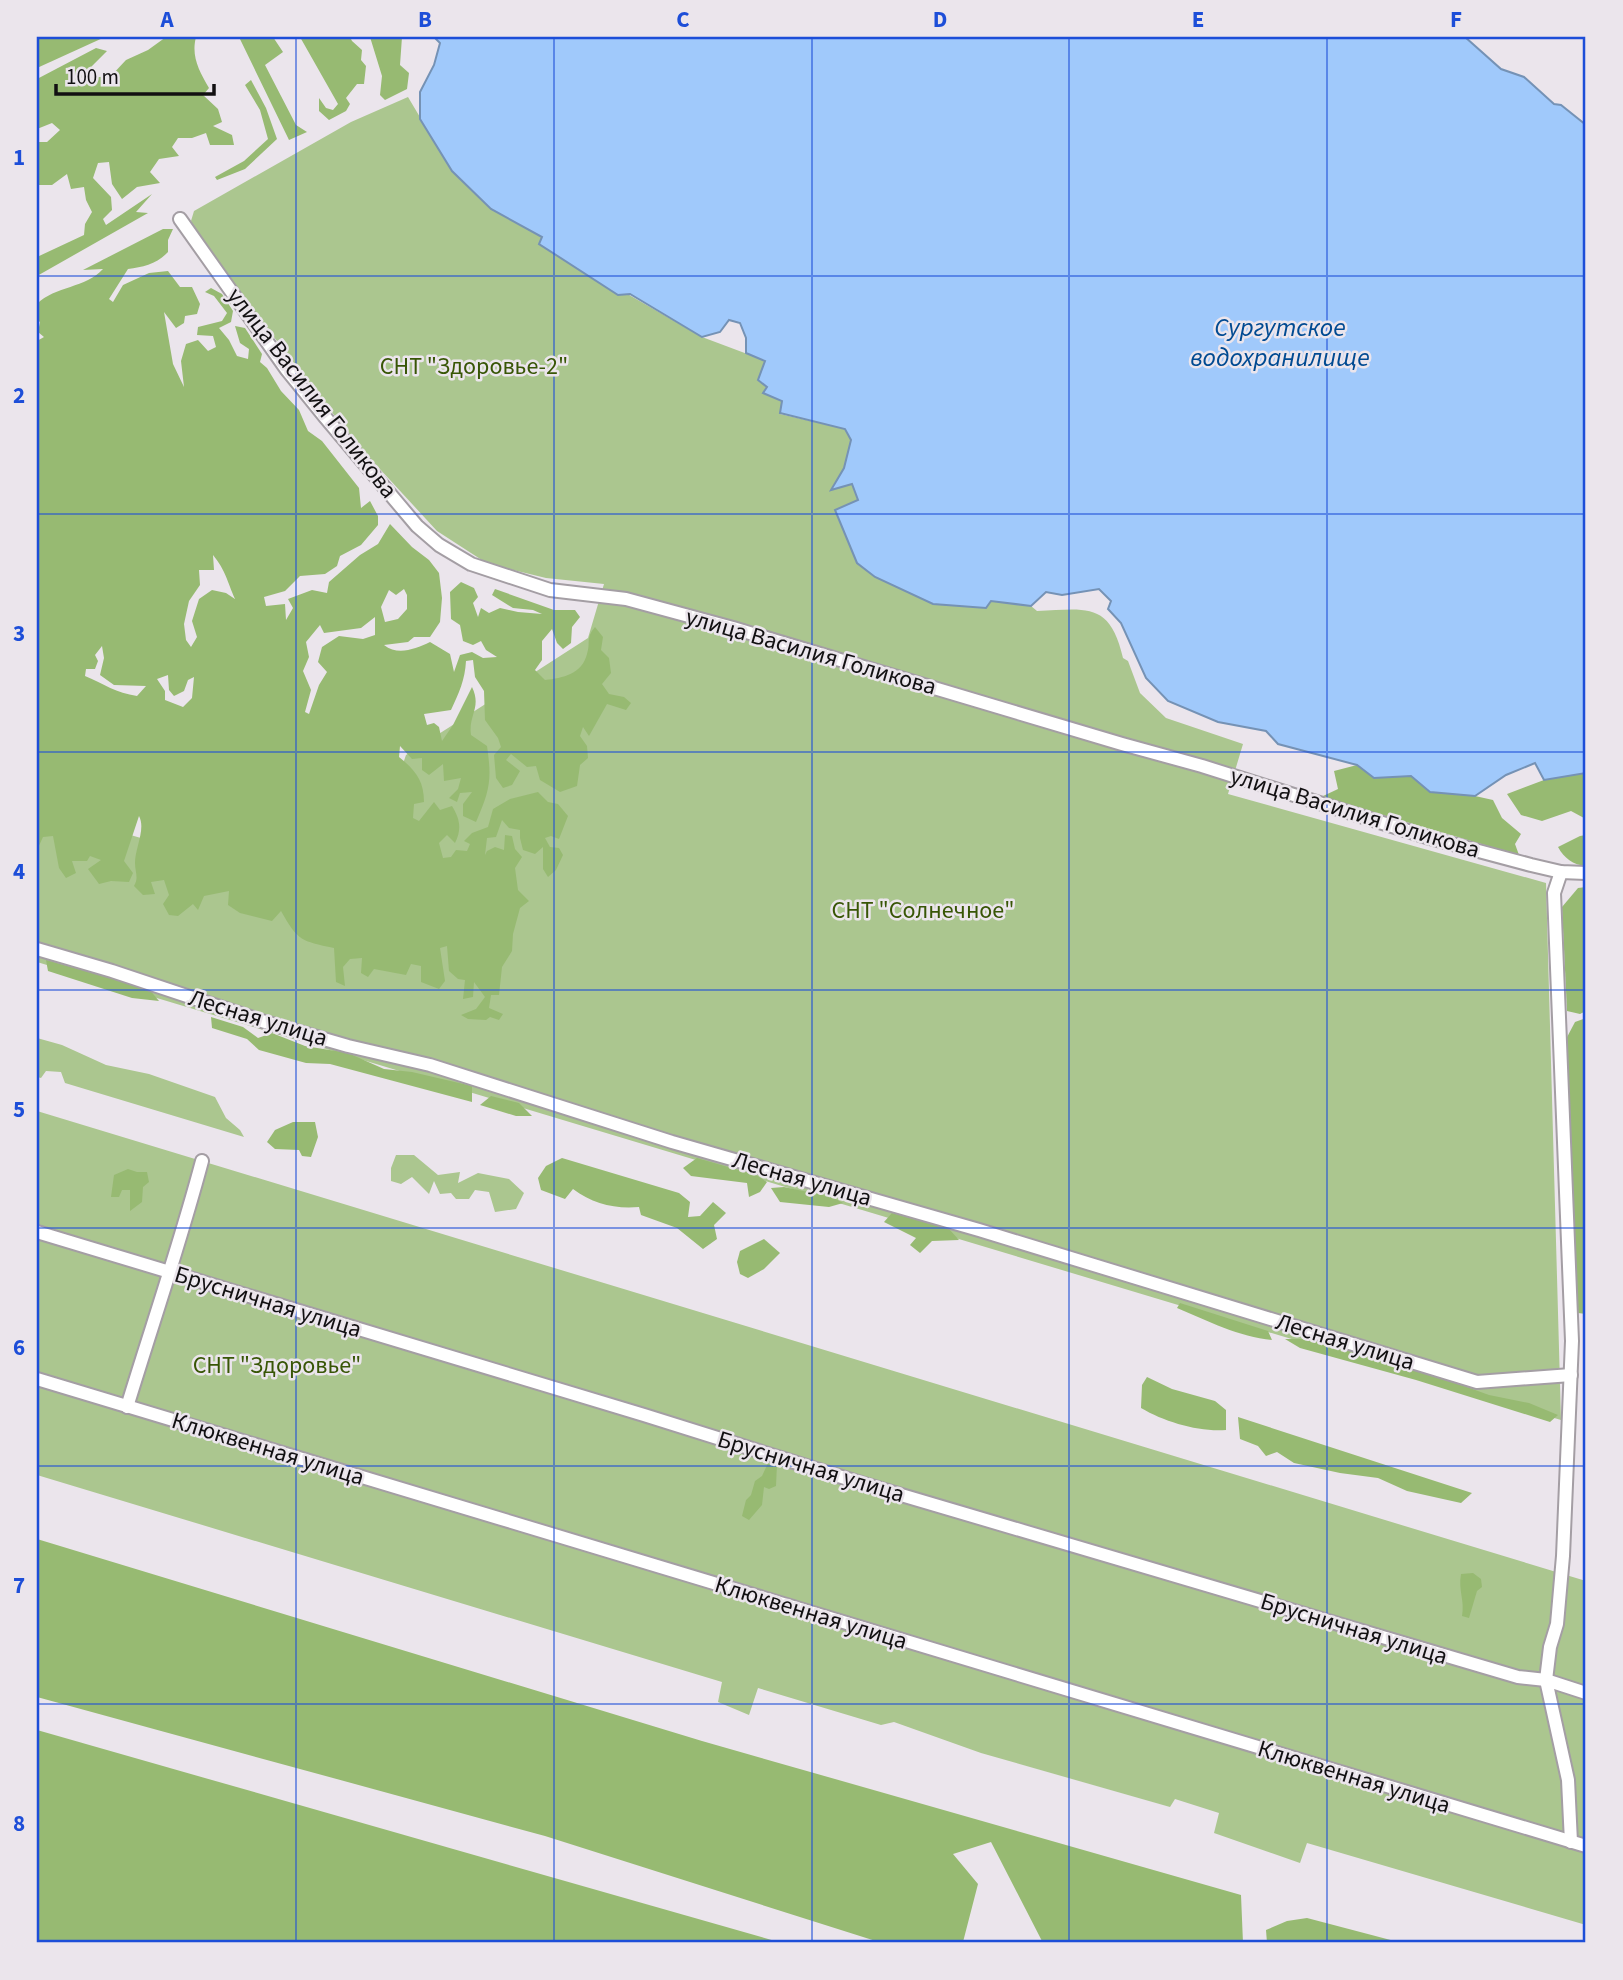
<svg xmlns="http://www.w3.org/2000/svg" width="1623" height="1980" font-family="'Source Sans 3',sans-serif">
<style>
.green{fill:#abc68f}
.forest{fill:#97ba72;fill-rule:evenodd}
.water{fill:#a0c9fb;stroke:#7592b5;stroke-width:2}
.lines{fill:none;stroke-linecap:round;stroke-linejoin:round}
.minor-casing{stroke:#a49ea4;stroke-width:16}
.minor{stroke:#fff;stroke-width:12}
.grid{fill:none;stroke:#1d4ed8;stroke-width:2;stroke-opacity:0.55}
.labels{text-anchor:middle;dominant-baseline:central;stroke-width:5;stroke-linejoin:round;paint-order:stroke}
.park-label{font-size:24px;fill:#385606;stroke:#ebe5ec}
.street-label{font-size:24px;fill:#121012;stroke:#ebe5ec}
.water-label{font-size:26px;font-style:italic;fill:#004a92;stroke:#ebe5ec}
.neatline{fill:none;stroke:#1d4ed8;stroke-width:2.5}
.grid-label{font-size:23px;text-anchor:middle;font-weight:bold;fill:#1d4ed8}
</style>
<rect width="100%" height="100%" fill="#ebe5ec"/>
<g class="green">
<path d="M 408,97 L 452,171 L 491,209 L 542,237 L 539,243 L 702,337 L 766,361 L 767,387 L 763,393 L 782,401 L 780,414 L 845,429 L 851,440 L 844,468 L 832,489 L 852,484 L 858,500 L 835,510 L 991,601 L 1031,606 L 1037,611 C 1086,609 1110,601 1123,658 L 1128,661 L 1140,693 L 1166,718 L 1243,744 L 1228,794 L 1546,883 L 1561,1420 L 37,962 L 37,808 L 356,900 L 406,755 L 588,638 L 604,584 L 546,578 L 488,564 L 437,531 L 355,442 L 202,244 L 191,221 L 194,211 L 351,122 Z"/>
<path d="M 37,1038 L 62,1045 L 106,1065 L 149,1074 L 215,1097 L 226,1118 L 240,1130 L 244,1137 L 65,1083 L 61,1072 L 46,1071 L 41,1078 L 37,1077 Z"/>
<path d="M 37,1111 L 1586,1581 L 1586,1925 L 1307,1843 L 1300,1863 L 1214,1833 L 1219,1813 L 1175,1799 L 1170,1807 L 981,1753 L 894,1722 L 881,1725 L 758,1688 L 749,1715 L 718,1702 L 722,1682 L 37,1475 Z"/>
<path d="M 396,1155 L 414,1155 L 438,1175 L 460,1172 L 458,1183 L 478,1173 L 509,1179 L 524,1193 L 516,1209 L 495,1212 L 489,1192 L 475,1190 L 469,1199 L 456,1199 L 451,1193 L 440,1194 L 434,1181 L 429,1194 L 412,1177 L 401,1184 L 391,1181 L 391,1168 Z"/>
</g>
<g class="forest">
<path d="M 37,37 L 105,37 L 37,68 Z"/>
<path d="M 166,37 L 196,37 C 191,56 199,71 209,88 L 203,95 L 218,109 L 222,122 L 213,126 L 232,135 L 234,145 L 210,145 L 206,133 L 192,138 L 178,138 L 172,147 L 179,156 L 159,159 L 150,172 L 160,183 L 137,187 L 122,199 L 112,184 L 109,162 L 98,163 L 93,178 L 111,197 L 112,210 L 103,219 L 106,225 L 152,194 L 136,212 L 148,213 L 37,276 L 37,257 L 84,235 L 85,224 L 92,212 L 86,200 L 84,187 L 71,189 L 67,174 L 52,185 L 37,185 L 37,142 L 47,142 L 60,130 L 52,123 L 37,129 L 37,79 L 96,48 L 107,51 L 92,66 L 88,78 L 111,76 L 126,60 L 148,50 Z"/>
<path d="M 239,37 L 273,37 L 283,52 L 265,65 L 296,125 L 307,132 L 289,140 Z"/>
<path d="M 300,37 L 350,37 L 352,41 L 362,50 L 361,60 L 366,66 L 364,84 L 357,84 L 346,98 L 350,104 L 346,111 L 329,120 L 319,111 L 319,98 L 326,108 L 333,110 L 338,104 Z"/>
<path d="M 370,37 L 402,37 L 400,65 L 409,73 L 407,89 L 385,100 L 380,95 L 382,76 Z"/>
<path d="M 251,80 L 266,108 L 277,139 L 245,169 L 217,180 L 215,177 L 244,161 L 268,139 L 260,110 L 245,85 Z"/>
<path d="M 163,229 L 173,229 L 168,240 L 168,252 C 157,264 143,267 128,269 L 109,299 L 113,302 L 123,285 L 149,273 L 168,271 L 180,287 L 192,287 L 200,304 L 197,314 L 185,316 L 184,323 L 176,328 L 164,312 L 173,364 L 184,387 L 181,361 L 186,344 L 198,340 L 208,351 L 216,347 L 213,336 L 197,335 L 198,327 L 222,321 L 227,313 L 214,296 L 205,292 L 211,288 L 222,294 L 233,311 L 231,322 L 219,328 L 229,340 L 237,356 L 248,359 L 249,349 L 240,343 L 235,326 L 245,328 L 262,354 L 260,362 L 267,368 L 281,391 L 299,410 L 308,431 L 322,441 L 359,488 L 361,508 L 370,501 L 378,516 L 378,525 L 361,545 L 340,556 L 337,566 L 325,574 L 300,576 L 285,591 L 264,597 L 266,606 L 285,604 L 286,620 L 293,608 L 288,599 L 312,590 L 327,593 L 329,582 L 360,555 L 378,544 L 390,524 L 412,547 L 429,560 L 439,573 L 442,598 L 440,622 L 430,637 L 414,637 L 408,642 L 384,645 C 398,656 415,649 430,642 L 450,654 L 454,672 L 460,655 L 472,652 L 483,658 L 497,657 L 486,650 L 481,641 L 473,645 L 463,641 L 460,625 L 451,619 L 450,592 L 461,582 L 474,588 L 478,597 L 473,603 L 478,617 L 481,608 L 489,613 L 500,608 L 518,612 L 542,614 L 533,610 L 513,608 L 492,595 L 495,589 L 554,610 L 575,610 L 580,617 L 572,627 L 571,643 L 563,649 L 557,643 L 552,629 L 542,641 L 542,660 L 535,670 L 545,680 C 563,678 582,674 587,654 C 591,642 585,639 595,627 L 603,637 L 601,650 L 609,658 L 611,673 L 602,684 L 609,694 L 624,697 L 631,703 L 626,710 L 607,704 L 589,736 L 583,727 L 580,736 L 587,746 L 588,758 L 580,765 L 577,786 L 560,792 L 540,780 L 536,766 L 527,767 L 511,754 L 506,760 L 520,771 L 512,785 L 503,788 L 496,778 L 494,755 L 501,747 L 498,738 L 485,720 L 484,691 L 475,677 L 473,660 L 466,661 C 465,680 459,693 451,710 L 424,714 L 427,725 L 434,723 L 439,727 L 442,741 L 453,725 L 472,687 C 482,708 468,715 471,735 L 487,746 C 492,780 490,790 476,822 L 463,816 L 463,804 L 472,792 L 460,793 L 457,802 L 449,798 L 458,789 L 461,778 L 444,781 L 443,764 L 429,775 L 422,770 L 422,758 L 412,759 L 400,746 L 399,757 C 415,770 424,780 424,802 L 414,804 L 413,818 L 419,821 L 434,802 L 440,810 L 452,806 C 460,819 462,829 455,843 L 447,835 L 439,843 L 443,858 L 451,857 L 456,850 L 467,851 L 470,844 L 464,841 L 472,833 L 488,827 L 493,809 L 510,799 L 538,792 L 548,802 L 558,804 L 568,816 L 559,839 L 551,836 L 545,838 L 550,847 L 559,848 L 563,855 L 556,870 L 548,877 L 543,869 L 543,847 L 535,854 L 523,850 L 520,838 L 520,830 L 509,828 L 502,820 L 496,837 L 487,838 L 485,855 L 487,851 L 495,847 L 504,850 L 505,835 L 512,836 L 515,849 L 522,857 L 515,868 L 518,890 L 529,901 L 520,908 L 513,934 L 512,951 L 502,967 L 499,995 L 491,995 L 489,1008 L 503,1014 L 499,1020 L 490,1017 L 486,1020 L 468,1019 L 461,1015 L 476,1009 L 485,997 L 474,982 L 473,997 L 463,999 L 465,980 L 458,979 L 449,971 L 447,946 L 440,948 L 445,981 L 439,989 L 421,982 L 421,966 L 411,964 L 406,975 L 374,969 L 368,977 L 361,973 L 362,958 L 350,959 L 343,967 L 345,986 L 336,982 L 334,948 C 301,941 298,941 281,911 L 272,921 L 240,913 L 228,905 L 229,891 L 204,896 L 198,910 L 193,904 L 178,916 L 169,915 L 163,904 L 169,895 L 164,880 L 151,882 L 155,894 L 143,895 L 134,886 C 139,878 135,872 135,863 C 135,848 146,829 139,816 L 124,861 L 133,873 L 129,882 L 111,881 L 99,884 L 88,869 L 101,860 L 90,856 L 87,861 L 72,861 L 76,873 L 66,878 L 59,868 L 53,836 L 43,837 L 37,850 L 37,341 L 44,337 L 38,332 L 40,322 L 37,320 L 37,304 C 55,286 86,288 103,269 L 83,270 ZM 213,555 C 226,571 227,581 235,599 L 226,593 L 212,590 L 199,599 L 192,621 L 197,637 L 191,647 L 186,640 L 184,624 L 189,601 L 200,585 L 199,570 L 214,570 ZM 404,589 L 407,595 L 407,609 L 398,619 L 385,622 L 381,607 L 389,590 L 396,595 ZM 375,617 L 375,635 L 363,639 L 339,636 L 322,647 L 318,662 L 327,672 L 319,685 L 309,714 L 305,712 L 311,690 L 303,671 L 309,657 L 306,642 L 320,625 L 324,633 L 361,628 ZM 102,646 L 104,658 L 100,675 L 114,685 L 146,686 L 137,696 C 116,693 104,684 85,676 L 86,669 L 95,669 L 98,661 L 95,655 ZM 168,675 L 169,690 L 174,696 L 184,691 L 188,680 L 194,677 L 192,698 L 183,707 L 165,700 L 165,691 L 157,679 Z"/>
<path d="M 1357,765 L 1374,778 L 1411,776 L 1430,792 L 1475,796 L 1493,800 L 1502,818 L 1521,834 L 1515,844 L 1519,855 L 1321,797 L 1338,789 L 1334,771 Z"/>
<path d="M 1586,773 L 1586,822 L 1584,818 L 1571,811 L 1542,821 L 1521,815 L 1507,794 L 1544,780 Z"/>
<path d="M 1586,835 L 1586,866 C 1573,865 1564,858 1558,847 L 1580,836 Z"/>
<path d="M 1586,887 L 1586,1011 L 1580,1014 L 1567,1011 L 1562,907 L 1578,888 Z"/>
<path d="M 46,960 L 149,989 L 159,1001 L 132,998 L 48,971 Z"/>
<path d="M 211,1017 L 243,1027 L 258,1038 L 272,1033 L 305,1046 L 348,1053 L 384,1069 L 412,1072 L 472,1086 L 472,1102 L 330,1064 L 306,1063 L 259,1050 L 247,1039 L 212,1028 Z"/>
<path d="M 1586,1018 L 1586,1314 L 1578,1313 L 1565,1041 L 1575,1022 Z"/>
<path d="M 491,1096 L 519,1103 L 532,1116 L 516,1116 L 480,1105 Z"/>
<path d="M 293,1122 L 315,1122 L 318,1137 L 311,1157 L 302,1156 L 299,1150 L 275,1149 L 267,1142 L 275,1130 Z"/>
<path d="M 562,1158 L 679,1193 L 690,1202 L 688,1217 L 700,1216 L 713,1202 L 726,1213 L 714,1225 L 717,1239 L 703,1249 L 677,1228 L 641,1215 L 639,1207 C 614,1209 593,1204 573,1189 L 565,1199 L 541,1190 L 538,1178 L 546,1166 Z"/>
<path d="M 697,1158 L 756,1175 L 767,1182 L 760,1192 L 749,1197 L 747,1183 L 691,1176 L 683,1168 Z"/>
<path d="M 128,1169 L 137,1172 L 147,1172 L 149,1182 L 143,1187 L 142,1202 L 130,1211 L 130,1190 L 122,1190 L 119,1197 L 111,1197 L 114,1175 Z"/>
<path d="M 784,1187 L 832,1197 L 843,1203 L 829,1207 L 780,1202 L 771,1188 Z"/>
<path d="M 892,1213 L 949,1229 L 959,1240 L 932,1241 L 920,1253 L 910,1245 L 916,1238 L 884,1222 Z"/>
<path d="M 764,1239 L 780,1253 L 764,1269 L 748,1278 L 740,1274 L 737,1262 L 740,1251 Z"/>
<path d="M 1180,1303 L 1268,1331 L 1272,1340 C 1239,1337 1208,1321 1177,1308 Z"/>
<path d="M 1285,1339 L 1309,1339 L 1428,1373 L 1489,1395 L 1529,1403 L 1558,1415 L 1550,1422 L 1416,1380 L 1300,1348 Z"/>
<path d="M 1147,1377 L 1172,1389 L 1215,1401 L 1226,1410 L 1226,1430 C 1198,1432 1165,1422 1141,1408 L 1142,1385 Z"/>
<path d="M 1238,1417 L 1472,1493 L 1461,1503 L 1407,1491 L 1378,1478 L 1340,1473 L 1294,1463 L 1277,1452 L 1266,1456 L 1258,1446 L 1240,1439 Z"/>
<path d="M 768,1463 L 777,1464 L 776,1486 L 769,1489 L 764,1487 L 762,1505 L 749,1520 L 742,1516 L 746,1500 L 751,1495 L 755,1481 L 762,1476 Z"/>
<path d="M 37,1539 L 702,1741 L 1241,1895 L 1243,1943 L 1043,1943 L 991,1842 L 953,1854 L 978,1884 L 963,1942 L 882,1943 L 545,1836 L 37,1697 Z"/>
<path d="M 1473,1573 L 1481,1579 L 1482,1587 L 1477,1591 L 1469,1618 L 1462,1616 C 1465,1600 1458,1591 1461,1574 Z"/>
<path d="M 37,1730 L 782,1943 L 37,1943 Z"/>
<path d="M 1307,1918 L 1402,1943 L 1267,1943 L 1266,1930 L 1287,1921 Z"/>
</g>
<path class="water" d="M 434,37 L 1465,37 L 1501,69 L 1524,77 L 1554,104 L 1561,105 L 1586,125 L 1586,773 L 1544,780 L 1535,763 L 1506,775 L 1475,796 L 1430,792 L 1411,776 L 1374,778 L 1357,765 L 1278,744 L 1266,731 L 1218,722 L 1168,701 L 1146,678 L 1121,623 L 1108,609 L 1111,601 L 1099,589 L 1062,595 L 1046,592 L 1031,606 L 991,601 L 986,608 L 933,604 L 875,577 L 857,563 L 835,510 L 858,500 L 852,484 L 831,490 L 844,468 L 851,440 L 845,429 L 780,413 L 782,401 L 763,393 L 767,387 L 758,380 L 765,361 L 746,353 L 746,338 L 740,323 L 729,320 L 720,332 L 702,337 L 630,294 L 618,295 L 539,244 L 542,237 L 491,209 L 452,171 L 420,119 L 420,92 L 434,65 L 440,43 Z"/>
<g class="lines">
<g class="minor-casing">
<g id="minor">
<path d="M 180,219 L 287,370 L 325,417 L 417,526 L 439,545 L 471,564 L 550,590 L 626,599 L 733,628 L 1122,744 L 1202,766 L 1430,838 L 1531,865 L 1561,872 L 1586,873"/>
<path d="M 1561,872 L 1554,893 L 1572,1341 L 1563,1556 L 1557,1624 L 1550,1647 L 1546,1680 L 1568,1780 L 1571,1842"/>
<path d="M 37,949 L 112,971 L 265,1022 L 348,1046 L 430,1065 L 672,1142 L 979,1230 L 1477,1382 L 1571,1375"/>
<path d="M 37,1232 L 644,1415 L 864,1484 L 1518,1677 L 1546,1680 L 1586,1693"/>
<path d="M 37,1379 L 1586,1846"/>
<path d="M 127,1407 C 152,1325 180,1244 202,1161"/>
</g>
</g>
<use href="#minor" class="minor"/>
</g>
<path class="grid" d="M 296,37 L 296,1943M 554,37 L 554,1943M 812,37 L 812,1943M 1069,37 L 1069,1943M 1327,37 L 1327,1943M 37,276 L 1586,276M 37,514 L 1586,514M 37,752 L 1586,752M 37,990 L 1586,990M 37,1228 L 1586,1228M 37,1466 L 1586,1466M 37,1704 L 1586,1704"/>
<g class="labels">
<g class="park-label">
<text x="474" y="366">СНТ "Здоровье-2"</text>
<text x="923" y="910">СНТ "Солнечное"</text>
<text x="277" y="1365">СНТ "Здоровье"</text>
</g>
<g class="street-label">
<text transform="translate(312 393) rotate(52)">улица Василия Голикова</text>
<text transform="translate(811 652) rotate(16)">улица Василия Голикова</text>
<text transform="translate(1355 813) rotate(17)">улица Василия Голикова</text>
<text transform="translate(258 1018) rotate(17)">Лесная улица</text>
<text transform="translate(802 1179) rotate(16)">Лесная улица</text>
<text transform="translate(268 1302) rotate(17)">Брусничная улица</text>
<text transform="translate(1345 1342) rotate(17)">Лесная улица</text>
<text transform="translate(268 1449) rotate(17)">Клюквенная улица</text>
<text transform="translate(811 1467) rotate(17)">Брусничная улица</text>
<text transform="translate(811 1613) rotate(17)">Клюквенная улица</text>
<text transform="translate(1354 1629) rotate(17)">Брусничная улица</text>
<text transform="translate(1354 1777) rotate(17)">Клюквенная улица</text>
</g>
<g class="water-label">
<text x="1280" y="327">Сургутское<tspan x="1280" dy="30">водохранилище</tspan></text>
</g>
</g>
<rect width="1623" height="1980" fill="none" stroke="#ebe5ec" stroke-width="77"/>
<path d="M56 84v10h158v-10" fill="none" stroke="#121012" stroke-width="3.5"/>
<text x="66" y="84" font-size="21" fill="#121012" stroke="#ebe5ec" stroke-width="5" paint-order="stroke">100 m</text>
<rect x="38" y="38" width="1546" height="1903" class="neatline"/>
<g class="grid-label">
<text x="167" y="27">A</text>
<text x="425" y="27">B</text>
<text x="683" y="27">C</text>
<text x="940" y="27">D</text>
<text x="1198" y="27">E</text>
<text x="1456" y="27">F</text>
<text x="19" y="165">1</text>
<text x="19" y="403">2</text>
<text x="19" y="641">3</text>
<text x="19" y="879">4</text>
<text x="19" y="1117">5</text>
<text x="19" y="1355">6</text>
<text x="19" y="1593">7</text>
<text x="19" y="1831">8</text>
</g>
</svg>
